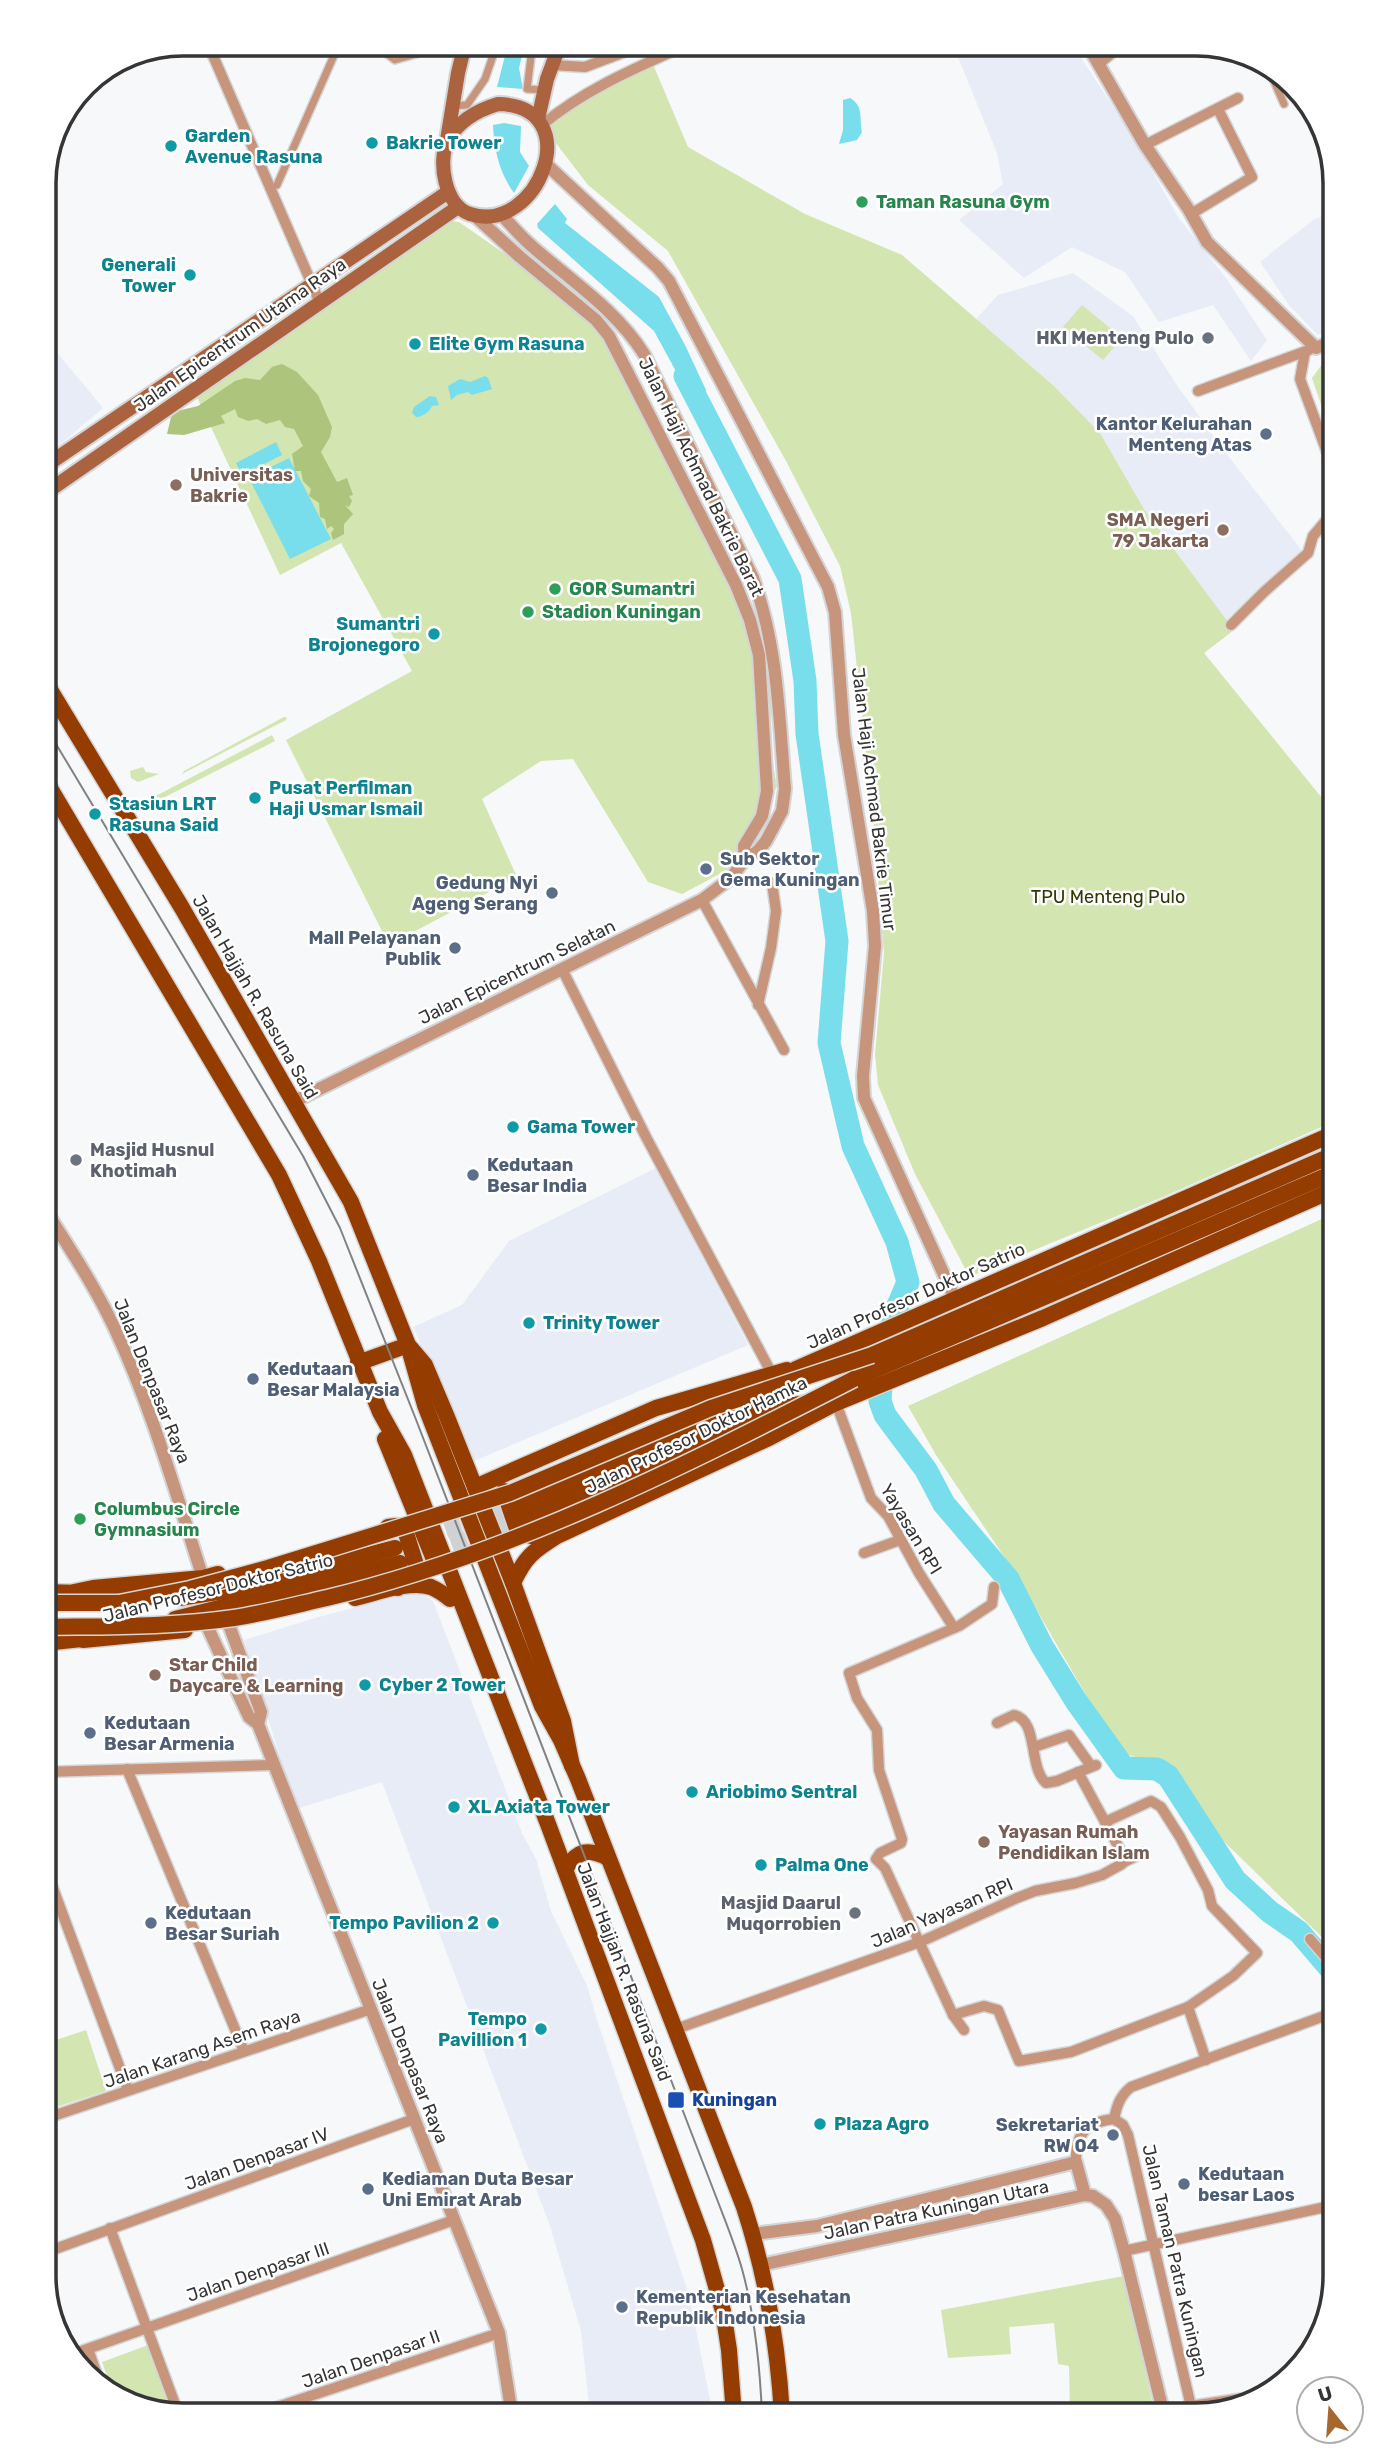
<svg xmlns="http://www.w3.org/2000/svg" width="1379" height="2459" font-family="Rubik,sans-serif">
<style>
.built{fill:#e7ecf6}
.green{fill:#d3e5b0}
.forest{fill:#adc47d}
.water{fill:#78deec}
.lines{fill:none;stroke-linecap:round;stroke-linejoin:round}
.river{stroke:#78deec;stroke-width:23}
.primary-tunnel{stroke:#cfd1d3;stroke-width:16;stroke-dasharray:16 8;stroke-linecap:butt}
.pedestrian-casing{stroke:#d3d5d7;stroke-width:10}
.minor-casing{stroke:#d3d5d7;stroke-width:13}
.tertiary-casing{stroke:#d3d5d7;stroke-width:16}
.secondary-casing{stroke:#d3d5d7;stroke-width:18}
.primary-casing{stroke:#d3d5d7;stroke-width:19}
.pedestrian{stroke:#c7947c;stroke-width:7}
.minor{stroke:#c7947c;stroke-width:10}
.tertiary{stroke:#c7947c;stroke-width:12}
.secondary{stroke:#ab623f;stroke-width:14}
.primary{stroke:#953c00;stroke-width:16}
.tram{stroke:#818283;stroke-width:2}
.primary-bridge-casing{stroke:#d3d5d7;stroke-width:19;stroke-linecap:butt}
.primary-bridge{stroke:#953c00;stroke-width:16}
.culture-dot{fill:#0f9aa8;stroke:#fff;stroke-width:2.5}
.leisure-dot{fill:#2e9e5b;stroke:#fff;stroke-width:2.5}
.worship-dot{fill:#6b7280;stroke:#fff;stroke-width:2.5}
.service-dot{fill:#5c6f8a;stroke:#fff;stroke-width:2.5}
.education-dot{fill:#8d6e63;stroke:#fff;stroke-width:2.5}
.transit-dot{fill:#1a4fb4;stroke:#fff;stroke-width:2.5}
.labels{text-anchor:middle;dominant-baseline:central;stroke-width:5;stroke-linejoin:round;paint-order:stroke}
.culture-label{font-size:18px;font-weight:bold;fill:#0d838f;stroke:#fff;text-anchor:start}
.leisure-label{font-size:18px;font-weight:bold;fill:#27864d;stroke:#fff;text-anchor:start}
.street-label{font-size:18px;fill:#353536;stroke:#fff}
.worship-label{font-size:18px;font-weight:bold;fill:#5b616d;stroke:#fff;text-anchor:end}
.service-label{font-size:18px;font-weight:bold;fill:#4e5e75;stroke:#fff;text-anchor:start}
.education-label{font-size:18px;font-weight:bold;fill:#785e54;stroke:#fff;text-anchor:start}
.park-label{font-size:18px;fill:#2d3a04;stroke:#fff}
.transit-label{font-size:18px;font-weight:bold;fill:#164399;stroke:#fff;text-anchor:start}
.rim{fill:none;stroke:#353536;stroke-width:3.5}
</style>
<rect width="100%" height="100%" fill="#f6f8fa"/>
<g class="built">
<path d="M 376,44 L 432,44 L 402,57 Z"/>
<path d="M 1030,44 L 1072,44 L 1133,137 L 1178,217 L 1226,278 L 1267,340 L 1251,361 L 1213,305 L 1159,322 L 1125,272 L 1072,247 L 1024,278 L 959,220 L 1003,184 L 997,153 L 958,57 Z"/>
<path d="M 1335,211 L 1335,329 L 1318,335 L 1289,305 L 1260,262 L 1313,220 Z"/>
<path d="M 1073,273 L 1133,316 L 1178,387 L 1232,461 L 1303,552 L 1226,620 L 1144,509 L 1100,433 L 1053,385 L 976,319 L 998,295 Z"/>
<path d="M 44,337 L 103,408 L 44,458 Z"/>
<path d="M 656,1168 L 748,1345 L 474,1461 L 413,1327 L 462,1305 L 509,1241 Z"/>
<path d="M 419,1591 L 433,1601 L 522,1833 L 536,1859 L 551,1911 L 588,1988 L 595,2014 L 689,2295 L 713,2415 L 590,2415 L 581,2331 L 550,2226 L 382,1782 L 296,1809 L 244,1640 L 315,1618 Z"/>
</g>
<g class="green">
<path d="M 652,62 L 688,147 L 805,214 L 902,255 L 1053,385 L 1100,433 L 1144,509 L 1234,630 L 1204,653 L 1335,814 L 1335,1121 L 1163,1197 L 976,1274 L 968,1274 L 915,1174 L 878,1085 L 875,1054 L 884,953 L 873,816 L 851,613 L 840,566 L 786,461 L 668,251 L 588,185 L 542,125 Z"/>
<path d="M 448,221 L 459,222 L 611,328 L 751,603 L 771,693 L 770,748 L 777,786 L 761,822 L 727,870 L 682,894 L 648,882 L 573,759 L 541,761 L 482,799 L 517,877 L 389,945 L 286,740 L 412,671 L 341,543 L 280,575 L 196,395 Z"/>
<path d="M 1082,305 L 1122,338 L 1103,360 L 1063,327 Z"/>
<path d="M 1335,358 L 1335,445 L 1312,378 L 1323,363 Z"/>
<path d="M 284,717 L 287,718 L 286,720 L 182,774 L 184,771 Z"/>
<path d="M 272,735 L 275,741 L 155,802 L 152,798 Z"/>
<path d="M 143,767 L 146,772 L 159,774 L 138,782 L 131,778 L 130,771 Z"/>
<path d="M 1335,1213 L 1335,1942 L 1330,1949 L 1324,1939 L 1210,1828 L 1170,1767 L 1119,1752 L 1017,1576 L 936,1455 L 908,1406 Z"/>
<path d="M 86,2030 L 106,2091 L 44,2111 L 44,2044 Z"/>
<path d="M 1124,2276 L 1155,2415 L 1070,2415 L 1069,2366 L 1058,2364 L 1054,2323 L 1009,2327 L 1011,2354 L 948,2358 L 941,2310 Z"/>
<path d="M 151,2344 L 174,2415 L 114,2395 L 102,2362 Z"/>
</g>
<path class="forest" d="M 282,364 L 297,372 L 318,395 L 332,427 L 330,437 L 321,452 L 337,482 L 347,478 L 353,495 L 349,496 L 352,501 L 349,507 L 345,505 L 353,514 L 344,524 L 344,534 L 333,540 L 331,533 L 334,529 L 331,526 L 327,529 L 325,519 L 320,517 L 319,503 L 309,496 L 311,489 L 303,481 L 301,471 L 295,471 L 292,454 L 303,446 L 294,429 L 285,427 L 280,420 L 266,424 L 257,419 L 248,421 L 238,417 L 235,409 L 221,416 L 225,423 L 184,435 L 167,434 L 171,417 L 177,411 L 198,406 L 235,381 L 245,378 L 260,380 L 272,367 Z"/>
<g class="water">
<path d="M 508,44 L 525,44 L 519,68 L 523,89 L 497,87 Z"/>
<path d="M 850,98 C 864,106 859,118 862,132 L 857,140 L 839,144 L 843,130 L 843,100 Z"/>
<path d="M 504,123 L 521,126 L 520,152 L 529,166 L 514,193 C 499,172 494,150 493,125 Z"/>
<path d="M 555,204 L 567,219 L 565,223 L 659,297 L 685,345 L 706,390 L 696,408 L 654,331 L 538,228 L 537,224 Z"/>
<path d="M 485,376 L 488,378 L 492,389 L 472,395 L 468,392 L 457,395 L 451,400 L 448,386 L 460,379 L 470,382 Z"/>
<path d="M 430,396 L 436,397 L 439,405 L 432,406 C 430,412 422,417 416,417 L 412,413 L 414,407 Z"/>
<path d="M 276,442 L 282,455 L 242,475 L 236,463 Z"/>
<path d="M 289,458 L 331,539 L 290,559 L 249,478 Z"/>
</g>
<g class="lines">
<g class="river">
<path d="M 685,376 L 790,579 L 805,681 L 807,734 L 837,941 L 829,1043 L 853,1146 L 897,1242 L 908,1282 L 892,1320"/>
<path d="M 881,1387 L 880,1401 L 885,1415 L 926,1470 L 944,1504 L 1008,1579 L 1042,1646 L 1076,1701 L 1124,1768 L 1157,1769 L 1168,1776 L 1235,1880 L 1270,1912 L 1299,1932 L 1335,1974"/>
</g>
<g class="primary-tunnel">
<path d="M 423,1538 L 517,1505"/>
<path d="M 429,1553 L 522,1519"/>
</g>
<g class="pedestrian-casing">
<g id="pedestrian">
<path d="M 374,44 L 395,60 L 451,44"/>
<path d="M 536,44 L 531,57 L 527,89 L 545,90"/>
<path d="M 1267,65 L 1284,104"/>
<path d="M 452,106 L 467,105 L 485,79 L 497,44"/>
<path d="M 277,185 L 339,44"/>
</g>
</g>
<g class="minor-casing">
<g id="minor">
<path d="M 208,44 L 320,303"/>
<path d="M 1100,63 L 1123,44"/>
<path d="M 552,65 L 585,67 L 646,44"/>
<path d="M 542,125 C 585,89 638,67 689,44"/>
<path d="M 1145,145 L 1238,98"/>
<path d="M 1191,214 L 1252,177 L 1218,109"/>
<path d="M 1305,352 L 1300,379 L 1335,474"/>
<path d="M 1198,391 L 1309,350"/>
<path d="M 1231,625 L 1264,592 L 1308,553 L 1313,536 L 1335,510"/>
<path d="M 702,900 L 784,1050"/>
<path d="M 562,969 L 646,1137 L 772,1374"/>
<path d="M 758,1005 L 771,948 L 776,911 L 772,883"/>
<path d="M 836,1403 L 871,1498 L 888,1516 L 919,1573 L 954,1628"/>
<path d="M 864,1553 L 900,1540"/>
<path d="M 997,1723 L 1014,1715 C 1039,1721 1028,1767 1046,1783 L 1057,1781 L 1096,1765"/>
<path d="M 1034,1747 L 1069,1735 L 1091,1766"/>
<path d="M 127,1769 L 244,2051"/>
<path d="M 44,1772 L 274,1765"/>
<path d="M 1124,1862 L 1143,1853"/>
<path d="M 44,1864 L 128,2090"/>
<path d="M 1310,1939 L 1335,1968"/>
<path d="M 1327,1958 L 1335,1950"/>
<path d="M 1188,2007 L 1206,2060"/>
<path d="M 953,2015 L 984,2006 L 998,2010 L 1019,2061 L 1071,2052 L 1188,2007 L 1233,1976 L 1257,1953 L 1212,1906 L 1208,1890 L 1180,1837 L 1161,1807 L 1151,1801 L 1105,1822"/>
<path d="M 676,2029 L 920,1942 L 1017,1898 L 1035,1891 L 1076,1883 L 1102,1875 L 1122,1864 L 1124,1857 L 1078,1772"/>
<path d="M 964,2030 L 953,2015 L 885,1868 L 876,1859 L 880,1853 L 901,1843 L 902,1839 L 879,1770 L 877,1730 L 857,1698 L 849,1673 L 959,1626 L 992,1604 L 994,1587"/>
<path d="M 44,2119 L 371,2009"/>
<path d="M 1114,2119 L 1123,2125 L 1128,2135 L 1193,2415"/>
<path d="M 1114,2119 C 1117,2105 1120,2096 1131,2087 L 1335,2012"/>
<path d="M 1076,2162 C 1075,2134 1086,2122 1114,2119"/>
<path d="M 110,2228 L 179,2415"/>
<path d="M 1124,2251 L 1335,2205"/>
<path d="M 44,2253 L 414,2119"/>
<path d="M 88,2349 L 101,2386"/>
<path d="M 73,2354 L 454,2220"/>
<path d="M 1191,2406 L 1265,2395"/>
<path d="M 253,2415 L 499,2333"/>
</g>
</g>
<g class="tertiary-casing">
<g id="tertiary">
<path d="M 1087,44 L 1145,145 L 1189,210 L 1207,242 L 1316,348 L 1335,340"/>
<path d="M 547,165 L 658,268 L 669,281 L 828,587 L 835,612 L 844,735 L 873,911 L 875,946 L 863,1076 L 864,1098 L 955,1299"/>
<path d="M 475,216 L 520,257 L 596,320 L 609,336 L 736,585 L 750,620 L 759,655 L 767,791 L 762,816 L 744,846 L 745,859"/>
<path d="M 293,1102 L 702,900 L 731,878 L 745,859 L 758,851 L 766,841 L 782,811 L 785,789 C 779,717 778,647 753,578 L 644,354 C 616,310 573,282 534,248 C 522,238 511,225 500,213"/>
<path d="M 44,1208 C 69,1247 94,1285 114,1327 C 152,1408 176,1494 203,1578"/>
<path d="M 229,1625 L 261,1712 L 258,1724"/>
<path d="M 208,1628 L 249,1717 L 258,1724 L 499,2333 L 512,2415"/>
<path d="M 753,2234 L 817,2226 L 1076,2162 L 1085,2195"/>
<path d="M 761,2265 L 1085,2195 L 1093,2196 L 1106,2205 L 1115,2219 L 1124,2251 L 1164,2415"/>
</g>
</g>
<g class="secondary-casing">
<g id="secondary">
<path d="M 498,104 C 589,106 538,236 470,214 C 445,206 437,161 448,140 C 459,120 478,110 498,104 Z"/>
<path d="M 538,119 L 547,79 L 560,44"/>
<path d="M 447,140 L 458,73 L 465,44"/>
<path d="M 44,467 L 448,192"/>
<path d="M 44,494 L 458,207"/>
</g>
</g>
<g class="primary-casing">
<g id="primary">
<path d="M 44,680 L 182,908 L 351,1202 L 408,1345 L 425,1365 L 447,1417 L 513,1583 L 563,1721 L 572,1766"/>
<path d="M 44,778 L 279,1175 L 319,1261 L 380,1412 L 404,1455 L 548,1824 L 703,2240 L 723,2311 L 729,2350 L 734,2415"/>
<path d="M 872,1355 L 1335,1154"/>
<path d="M 358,1363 L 408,1345 L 425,1405 L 542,1706 L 561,1740 L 578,1779 L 744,2207 C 766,2275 778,2344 782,2415"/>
<path d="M 854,1379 L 1335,1172"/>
<path d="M 770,1387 L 796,1369 L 1335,1133"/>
<path d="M 385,1439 L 433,1557"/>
<path d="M 475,1487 L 656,1408 L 787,1370"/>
<path d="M 504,1491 L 518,1532 L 535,1537"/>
<path d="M 517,1505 L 691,1429 L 751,1400"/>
<path d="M 522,1519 L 777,1405 L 836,1403 L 1043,1318 L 1335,1189"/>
<path d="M 388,1527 L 396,1526 L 405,1530 L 417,1568 L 411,1577 L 398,1588"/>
<path d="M 513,1583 C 525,1557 533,1551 557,1536 L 769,1438 L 834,1404"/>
<path d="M 44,1592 L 83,1593"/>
<path d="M 74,1592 L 93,1588 L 203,1578 L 218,1574"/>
<path d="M 179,1598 L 237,1589 L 395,1548"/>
<path d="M 355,1598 C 377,1593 408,1580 431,1587 C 438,1590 445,1595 450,1599"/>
<path d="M 175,1619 L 400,1563"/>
<path d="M 83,1640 L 185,1630"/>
<path d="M 44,1643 L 91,1638"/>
<path d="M 565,1869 C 578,1850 588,1848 608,1858"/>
</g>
</g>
<use href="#pedestrian" class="pedestrian"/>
<use href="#minor" class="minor"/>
<use href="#tertiary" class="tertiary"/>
<use href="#secondary" class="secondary"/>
<use href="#primary" class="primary"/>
<path class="tram" d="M 44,724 L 303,1156 L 340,1228 L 415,1417 L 720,2207 C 728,2228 736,2248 742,2269 C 755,2316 760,2367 762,2415"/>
<g class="primary-bridge-casing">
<g id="primary-bridge">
<path d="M 44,1603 L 119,1603 L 190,1589 L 268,1568 L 510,1493 L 711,1408 L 872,1355"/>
<path d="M 44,1627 C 107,1626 171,1627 234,1618 C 266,1613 296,1605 327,1598 C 514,1553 684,1466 854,1379"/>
</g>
</g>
<use href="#primary-bridge" class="primary-bridge"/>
</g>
<g class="culture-dot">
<circle cx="372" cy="143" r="7"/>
<circle cx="171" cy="146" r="7"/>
<circle cx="190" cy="275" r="7"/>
<circle cx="415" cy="344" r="7"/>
<circle cx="434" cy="634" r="7"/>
<circle cx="255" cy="798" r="7"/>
<circle cx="95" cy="814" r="7"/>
<circle cx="513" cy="1127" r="7"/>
<circle cx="529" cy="1323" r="7"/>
<circle cx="365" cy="1685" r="7"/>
<circle cx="692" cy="1792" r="7"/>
<circle cx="454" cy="1807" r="7"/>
<circle cx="761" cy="1865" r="7"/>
<circle cx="493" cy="1923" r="7"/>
<circle cx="541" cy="2029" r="7"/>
<circle cx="820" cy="2124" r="7"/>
</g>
<g class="leisure-dot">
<circle cx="862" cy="202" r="7"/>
<circle cx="555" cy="589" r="7"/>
<circle cx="528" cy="612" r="7"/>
<circle cx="80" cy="1519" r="7"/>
</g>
<g class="worship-dot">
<circle cx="1208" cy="338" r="7"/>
<circle cx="76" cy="1160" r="7"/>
<circle cx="855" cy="1913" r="7"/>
</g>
<g class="service-dot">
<circle cx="1266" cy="434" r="7"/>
<circle cx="706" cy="869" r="7"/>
<circle cx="552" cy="893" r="7"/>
<circle cx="455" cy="948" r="7"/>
<circle cx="473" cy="1175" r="7"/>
<circle cx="253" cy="1379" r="7"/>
<circle cx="90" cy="1733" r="7"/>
<circle cx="151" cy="1923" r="7"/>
<circle cx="1113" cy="2135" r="7"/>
<circle cx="1184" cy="2184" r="7"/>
<circle cx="368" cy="2189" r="7"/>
<circle cx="622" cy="2307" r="7"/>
</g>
<g class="education-dot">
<circle cx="176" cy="485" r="7"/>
<circle cx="1223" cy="530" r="7"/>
<circle cx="155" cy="1675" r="7"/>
<circle cx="984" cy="1842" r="7"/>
</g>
<rect class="transit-dot" x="667" y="2091" width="18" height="18" rx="3.5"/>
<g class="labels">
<g class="culture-label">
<text x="185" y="136">Garden<tspan x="185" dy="21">Avenue Rasuna</tspan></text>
<text x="386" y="143">Bakrie Tower</text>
<text x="176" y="265" text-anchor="end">Generali<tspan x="176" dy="21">Tower</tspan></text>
<text x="429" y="344">Elite Gym Rasuna</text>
<text x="420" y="624" text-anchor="end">Sumantri<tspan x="420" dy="21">Brojonegoro</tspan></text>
<text x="269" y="788">Pusat Perfilman<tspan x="269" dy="21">Haji Usmar Ismail</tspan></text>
<text x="109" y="804">Stasiun LRT<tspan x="109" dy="21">Rasuna Said</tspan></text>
<text x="527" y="1127">Gama Tower</text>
<text x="543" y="1323">Trinity Tower</text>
<text x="379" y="1685">Cyber 2 Tower</text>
<text x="706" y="1792">Ariobimo Sentral</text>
<text x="468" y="1807">XL Axiata Tower</text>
<text x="775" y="1865">Palma One</text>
<text x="479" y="1923" text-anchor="end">Tempo Pavilion 2</text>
<text x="527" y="2019" text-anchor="end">Tempo<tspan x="527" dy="21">Pavillion 1</tspan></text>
<text x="834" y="2124">Plaza Agro</text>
</g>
<g class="leisure-label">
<text x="876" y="202">Taman Rasuna Gym</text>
<text x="569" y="589">GOR Sumantri</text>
<text x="542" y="612">Stadion Kuningan</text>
<text x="94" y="1509">Columbus Circle<tspan x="94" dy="21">Gymnasium</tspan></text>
</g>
<g class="street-label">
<text transform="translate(240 335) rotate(-35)">Jalan Epicentrum Utama Raya</text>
<text transform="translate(701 477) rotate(64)">Jalan Haji Achmad Bakrie Barat</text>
<text transform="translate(874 799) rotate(83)">Jalan Haji Achmad Bakrie Timur</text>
<text transform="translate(517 972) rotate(-26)">Jalan Epicentrum Selatan</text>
<text transform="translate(255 997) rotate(60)">Jalan Hajjah R. Rasuna Said</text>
<text transform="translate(916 1296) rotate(-24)">Jalan Profesor Doktor Satrio</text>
<text transform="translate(152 1381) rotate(68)">Jalan Denpasar Raya</text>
<text transform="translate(696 1435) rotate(-26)">Jalan Profesor Doktor Hamka</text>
<text transform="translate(911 1529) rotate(59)">Yayasan RPI</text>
<text transform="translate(218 1588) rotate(-14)">Jalan Profesor Doktor Satrio</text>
<text transform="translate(942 1913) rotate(-23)">Jalan Yayasan RPI</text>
<text transform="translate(624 1972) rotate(69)">Jalan Hajjah R. Rasuna Said</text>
<text transform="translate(202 2049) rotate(-19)">Jalan Karang Asem Raya</text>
<text transform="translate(410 2061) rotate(68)">Jalan Denpasar Raya</text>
<text transform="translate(257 2159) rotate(-20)">Jalan Denpasar IV</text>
<text transform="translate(936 2210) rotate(-12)">Jalan Patra Kuningan Utara</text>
<text transform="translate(1175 2261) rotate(77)">Jalan Taman Patra Kuningan</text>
<text transform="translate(258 2272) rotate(-19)">Jalan Denpasar III</text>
<text transform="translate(371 2359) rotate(-19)">Jalan Denpasar II</text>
</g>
<g class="worship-label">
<text x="1194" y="338">HKI Menteng Pulo</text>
<text x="90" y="1150" text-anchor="start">Masjid Husnul<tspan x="90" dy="21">Khotimah</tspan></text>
<text x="841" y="1903">Masjid Daarul<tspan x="841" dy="21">Muqorrobien</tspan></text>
</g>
<g class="service-label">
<text x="1252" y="424" text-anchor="end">Kantor Kelurahan<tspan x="1252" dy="21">Menteng Atas</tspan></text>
<text x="720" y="859">Sub Sektor<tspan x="720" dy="21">Gema Kuningan</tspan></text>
<text x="538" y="883" text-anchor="end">Gedung Nyi<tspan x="538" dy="21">Ageng Serang</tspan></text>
<text x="441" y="938" text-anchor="end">Mall Pelayanan<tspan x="441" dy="21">Publik</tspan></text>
<text x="487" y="1165">Kedutaan<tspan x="487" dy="21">Besar India</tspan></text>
<text x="267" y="1369">Kedutaan<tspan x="267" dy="21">Besar Malaysia</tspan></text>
<text x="104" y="1723">Kedutaan<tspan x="104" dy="21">Besar Armenia</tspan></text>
<text x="165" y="1913">Kedutaan<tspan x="165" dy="21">Besar Suriah</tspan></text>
<text x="1099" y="2125" text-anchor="end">Sekretariat<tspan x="1099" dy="21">RW 04</tspan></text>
<text x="1198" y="2174">Kedutaan<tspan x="1198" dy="21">besar Laos</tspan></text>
<text x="382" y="2179">Kediaman Duta Besar<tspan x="382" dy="21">Uni Emirat Arab</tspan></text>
<text x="636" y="2297">Kementerian Kesehatan<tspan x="636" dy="21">Republik Indonesia</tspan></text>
</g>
<g class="education-label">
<text x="190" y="475">Universitas<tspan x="190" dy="21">Bakrie</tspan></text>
<text x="1209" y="520" text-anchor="end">SMA Negeri<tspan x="1209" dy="21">79 Jakarta</tspan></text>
<text x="169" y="1665">Star Child<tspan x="169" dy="21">Daycare &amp; Learning</tspan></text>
<text x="998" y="1832">Yayasan Rumah<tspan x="998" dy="21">Pendidikan Islam</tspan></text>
</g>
<g class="park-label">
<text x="1108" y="897">TPU Menteng Pulo</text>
</g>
<g class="transit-label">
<text x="692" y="2100">Kuningan</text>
</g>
</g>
<path d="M0 0H1379V2459H0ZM183 56H1196A127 127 0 0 1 1323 183V2276A127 127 0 0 1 1196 2403H183A127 127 0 0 1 56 2276V183A127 127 0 0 1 183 56Z" fill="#fff" fill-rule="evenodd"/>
<path class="rim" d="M183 56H1196A127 127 0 0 1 1323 183V2276A127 127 0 0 1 1196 2403H183A127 127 0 0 1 56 2276V183A127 127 0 0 1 183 56Z"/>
<g transform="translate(1330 2410) rotate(343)"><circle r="33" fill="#ffffff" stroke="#aeaeaf" stroke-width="2"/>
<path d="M0-5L12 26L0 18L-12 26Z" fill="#a76830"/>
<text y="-10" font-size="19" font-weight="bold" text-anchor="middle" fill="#353536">U</text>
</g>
</svg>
